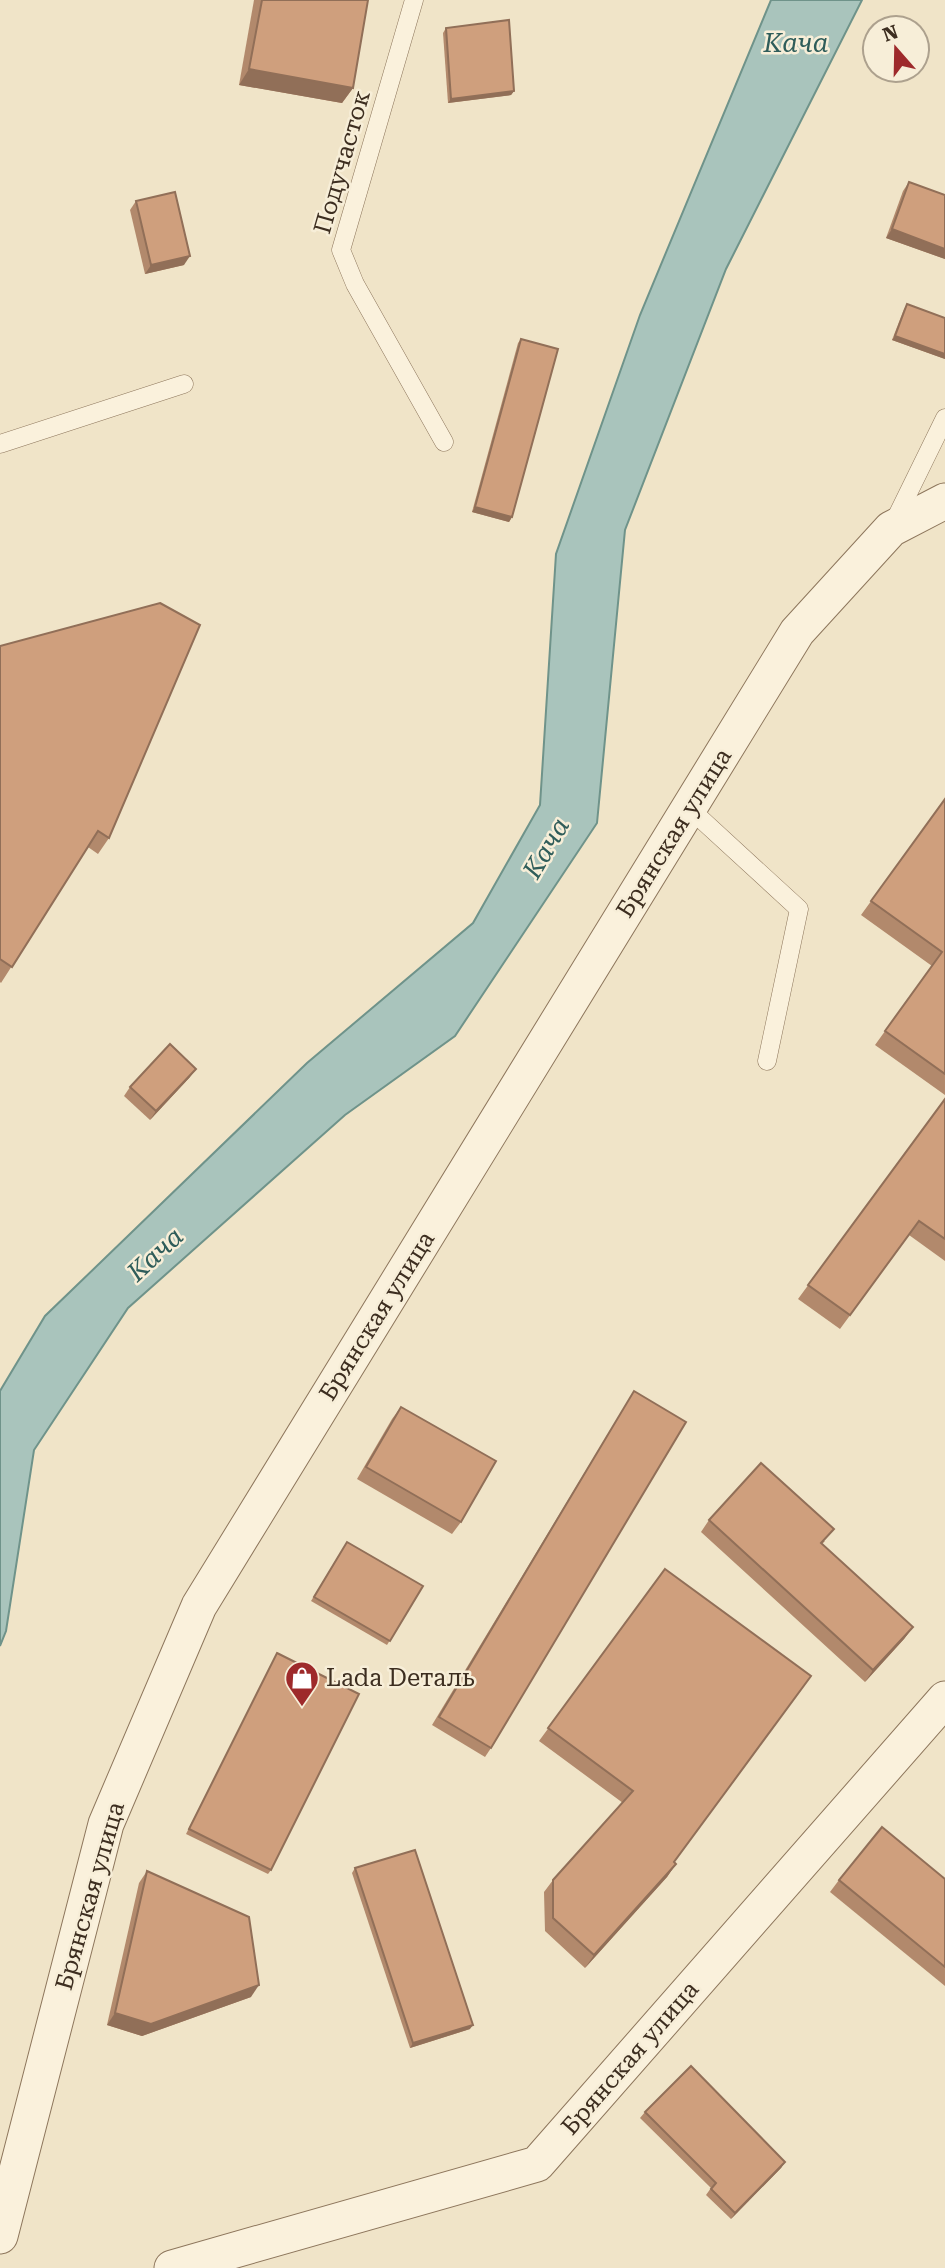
<svg xmlns="http://www.w3.org/2000/svg" width="945" height="2268" font-family="'Roboto Serif',serif">
<style>
.water{fill:#a9c4bc;stroke:#6f938a;stroke-width:2}
.lines{fill:none;stroke-linecap:round;stroke-linejoin:round}
.lane-casing{stroke:#8d765c;stroke-width:19}
.street-casing{stroke:#8d765c;stroke-width:37}
.lane{stroke:#faf1dc;stroke-width:18}
.street{stroke:#faf1dc;stroke-width:35}
.wall{fill:#b2896c}
.shaded-wall{fill:#916f58}
.building{fill:#cf9f7d;stroke:#916f58;stroke-width:2}
.labels{text-anchor:middle;dominant-baseline:central;stroke-width:5;stroke-linejoin:round;paint-order:stroke}
.street-label{font-size:24px;fill:#3d2e20;stroke:#f7eed8}
.poi-label{font-size:24px;fill:#3d2e20;stroke:#f7eed8;text-anchor:start}
.water-label{font-size:26px;font-style:italic;fill:#2f5d5a;stroke:#f7eed8}
</style>
<rect width="100%" height="100%" fill="#f0e4c8"/>
<path class="water" d="M 771,0 L 862,0 L 726,269 L 625,530 L 597,823 L 455,1036 L 345,1115 L 128,1308 L 34,1450 L 6,1631 L 0,1646 L 0,1391 L 45,1316 L 307,1063 L 473,923 L 540,805 L 556,554 L 640,315 Z"/>
<g class="lines">
<g class="lane-casing">
<g id="lane">
<path d="M 414,0 L 341,250 L 355,284 L 444,442"/>
<path d="M 0,444 L 184,384"/>
<path d="M 894,522 L 945,418"/>
<path d="M 689,808 L 799,909 L 767,1061"/>
</g>
</g>
<g class="street-casing">
<g id="street">
<path d="M 0,2236 L 106,1824 L 199,1606 L 797,632 L 891,529 L 945,501"/>
<path d="M 172,2268 L 537,2164 L 945,1699"/>
</g>
</g>
<use href="#lane" class="lane"/>
<use href="#street" class="street"/>
</g>
<g class="wall">
<path d="M 254,0 L 368,0 L 353,88 L 342,103 L 239,85 Z"/>
<path d="M 446,28 L 514,91 L 511,95 L 448,103 L 443,33 Z"/>
<path d="M 909,182 L 945,195 L 945,259 L 886,238 L 903,191 Z"/>
<path d="M 136,201 L 184,265 L 145,274 L 130,210 Z"/>
<path d="M 907,304 L 945,318 L 945,359 L 892,340 L 904,309 Z"/>
<path d="M 521,339 L 512,517 L 509,522 L 472,512 L 518,343 Z"/>
<path d="M 0,646 L 109,838 L 98,854 L 88,847 L 1,983 L 0,982 Z"/>
<path d="M 945,799 L 945,1095 L 875,1045 L 932,966 L 861,915 Z"/>
<path d="M 190,1077 L 150,1120 L 124,1096 L 130,1087 Z"/>
<path d="M 945,1099 L 945,1261 L 909,1235 L 840,1329 L 798,1299 Z"/>
<path d="M 634,1391 L 491,1748 L 485,1757 L 432,1725 Z"/>
<path d="M 401,1407 L 461,1522 L 452,1534 L 357,1479 L 392,1419 Z"/>
<path d="M 709,1520 L 825,1541 L 822,1544 L 913,1627 L 904,1639 L 865,1682 L 701,1532 Z"/>
<path d="M 347,1542 L 423,1586 L 387,1645 L 311,1601 Z"/>
<path d="M 665,1569 L 674,1863 L 676,1864 L 667,1877 L 585,1968 L 545,1931 L 544,1892 L 553,1880 L 623,1803 L 539,1741 Z"/>
<path d="M 277,1653 L 271,1870 L 268,1874 L 186,1834 Z"/>
<path d="M 355,1868 L 470,2029 L 410,2048 L 352,1873 Z"/>
<path d="M 147,1871 L 251,1997 L 142,2036 L 107,2025 L 139,1883 Z"/>
<path d="M 945,1879 L 945,1986 L 830,1892 L 839,1880 Z"/>
<path d="M 645,2112 L 785,2162 L 781,2168 L 731,2219 L 706,2195 L 711,2188 L 640,2118 Z"/>
</g>
<g class="shaded-wall">
<path d="M 249,69 L 353,88 L 342,103 L 239,85 Z"/>
<path d="M 514,91 L 511,95 L 448,103 L 451,99 Z"/>
<path d="M 892,229 L 945,249 L 945,259 L 886,238 Z"/>
<path d="M 190,256 L 184,265 L 145,274 L 151,265 Z"/>
<path d="M 895,336 L 945,354 L 945,359 L 892,340 Z"/>
<path d="M 475,507 L 512,517 L 509,522 L 472,512 Z"/>
<path d="M 196,1069 L 190,1077 L 150,1120 L 156,1111 Z"/>
<path d="M 913,1627 L 904,1639 L 865,1682 L 873,1670 Z"/>
<path d="M 676,1864 L 667,1877 L 585,1968 L 594,1955 Z"/>
<path d="M 259,1985 L 251,1997 L 142,2036 L 107,2025 L 115,2013 Z"/>
<path d="M 473,2025 L 470,2029 L 410,2048 L 413,2043 Z"/>
<path d="M 785,2162 L 781,2168 L 731,2219 L 735,2213 Z"/>
</g>
<g class="building">
<path d="M 262,0 L 368,0 L 353,88 L 249,69 Z"/>
<path d="M 509,20 L 514,91 L 451,99 L 446,28 Z"/>
<path d="M 909,182 L 945,195 L 945,249 L 892,229 Z"/>
<path d="M 175,192 L 190,256 L 151,265 L 136,201 Z"/>
<path d="M 907,304 L 945,318 L 945,354 L 895,336 Z"/>
<path d="M 521,339 L 558,349 L 512,517 L 475,507 Z"/>
<path d="M 160,603 L 200,625 L 109,838 L 98,831 L 12,967 L 0,959 L 0,646 Z"/>
<path d="M 945,799 L 945,1074 L 885,1031 L 942,952 L 871,901 Z"/>
<path d="M 170,1044 L 196,1069 L 156,1111 L 130,1087 Z"/>
<path d="M 945,1099 L 945,1239 L 919,1221 L 850,1315 L 808,1285 Z"/>
<path d="M 634,1391 L 686,1422 L 491,1748 L 439,1717 Z"/>
<path d="M 401,1407 L 496,1461 L 461,1522 L 366,1467 Z"/>
<path d="M 761,1463 L 834,1529 L 821,1543 L 913,1627 L 873,1670 L 709,1520 Z"/>
<path d="M 347,1542 L 423,1586 L 390,1641 L 314,1597 Z"/>
<path d="M 665,1569 L 811,1676 L 674,1862 L 676,1864 L 594,1955 L 553,1918 L 553,1880 L 633,1791 L 548,1728 Z"/>
<path d="M 277,1653 L 359,1694 L 271,1870 L 189,1829 Z"/>
<path d="M 882,1827 L 945,1879 L 945,1967 L 839,1880 Z"/>
<path d="M 415,1850 L 473,2025 L 413,2043 L 355,1868 Z"/>
<path d="M 147,1871 L 249,1917 L 259,1985 L 151,2024 L 115,2013 Z"/>
<path d="M 691,2066 L 785,2162 L 735,2213 L 711,2189 L 716,2183 L 645,2112 Z"/>
</g>
<defs>
<g id="shop-pin" transform="scale(1.75)"><path d="M0 17L-7.5 6A9.5 9.5 0 1 1 7.5 6Z" fill="#9e2a2b" stroke="#f7eed8"/><path d="M-5-2.5h2.3a2.7 3.5 0 0 1 5.4 0H5L5.5 6h-11ZM-1.5-2.5h3a1.5 2.3 0 0 0-3 0Z" fill="#fff"/></g>
</defs>
<g fill-rule="evenodd">
<use href="#shop-pin" x="302" y="1678"/>
</g>
<g class="labels">
<g class="street-label">
<text transform="translate(342 162) rotate(-74)">Подучасток</text>
<text transform="translate(674 833) rotate(-58)">Брянская улица</text>
<text transform="translate(377 1316) rotate(-58)">Брянская улица</text>
<text transform="translate(90 1896) rotate(-74)">Брянская улица</text>
<text transform="translate(630 2058) rotate(-49)">Брянская улица</text>
</g>
<g class="poi-label">
<text x="326" y="1678">Lada Dеталь</text>
</g>
<g class="water-label">
<text x="796" y="43">Кача</text>
<text transform="translate(546 848) rotate(-60)">Кача</text>
<text transform="translate(155 1254) rotate(-43)">Кача</text>
</g>
</g>
<g transform="translate(896 49) rotate(340)"><circle r="33" fill="#f7eed8" stroke="#ada18e" stroke-width="2"/>
<path d="M0-5L12 26L0 18L-12 26Z" fill="#9e2a2b"/>
<text y="-10" font-size="19" font-weight="bold" text-anchor="middle" fill="#3d2e20">N</text>
</g>
</svg>
